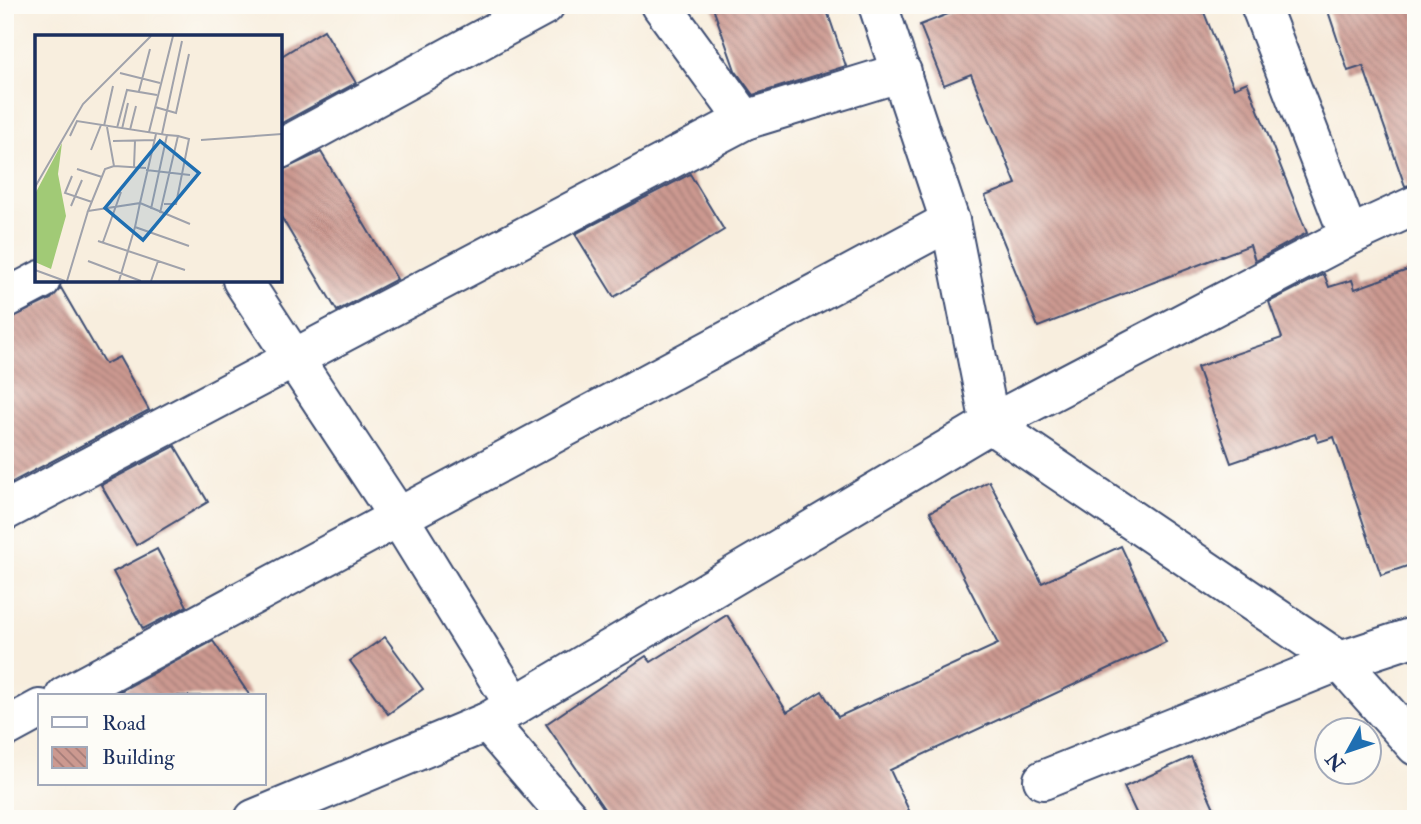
<svg xmlns="http://www.w3.org/2000/svg" width="1421" height="824" font-family="'IM FELL Double Pica',serif">
<style>
.building{fill:url(#building-back-hatch)}
.lines{fill:none;stroke-linecap:round;stroke-linejoin:round}
.street-casing{stroke:#3c4c71;stroke-width:42}
.street{stroke:#fff;stroke-width:38}
.inset-road{fill:none;stroke:#a0a2ab;stroke-width:2}
.view{fill:#1f6fb2;fill-opacity:0.15;stroke:#1f6fb2;stroke-width:3.5}
.inset-edge{fill:none;stroke:#1b2f5e;stroke-width:3.5}
</style>
<defs>
<pattern id="building-back-hatch" width="6" height="6" patternUnits="userSpaceOnUse" patternTransform="scale(1.75)"><rect width="6" height="6" fill="#cc9990"/><path d="M-1 5l2 2M0 0l6 6M5-1l2 2" fill="none" stroke="#a57d79"/></pattern>
</defs>
<rect width="100%" height="100%" fill="#fdfcf7"/>
<filter id="ink" filterUnits="userSpaceOnUse"><feTurbulence type="fractalNoise" baseFrequency=".0143" numOctaves="2"/><feDisplacementMap in="SourceGraphic" scale="14" xChannelSelector="R" yChannelSelector="G"/><feConvolveMatrix kernelMatrix="1 2 1 2 8 2 1 2 1" color-interpolation-filters="sRGB"/></filter>
<filter id="wash" filterUnits="userSpaceOnUse"><feTurbulence type="fractalNoise" baseFrequency=".00686" numOctaves="4" result="noise"/><feDisplacementMap in="SourceGraphic" scale="28" xChannelSelector="R" yChannelSelector="G"/><feGaussianBlur stdDeviation="1.57" result="paint"/><feColorMatrix in="noise" values="0 0 0 0 0 0 0 0 0 0 0 0 0 0 0 0 0 1.4 0 .05"/><feComposite in="paint" operator="in"/></filter>
<g filter="url(#wash)">
<rect width="100%" height="100%" fill="#f8eede"/>
<g id="blocks">
<g class="building">
<path d="M 712,5 L 825,5 L 846,66 L 753,95 L 735,70 Z"/>
<path d="M 971,5 L 1201,5 L 1234,88 L 1247,82 L 1307,233 L 1255,261 L 1250,245 L 1038,327 L 985,196 L 1016,184 L 971,74 L 944,85 L 920,25 Z"/>
<path d="M 1326,5 L 1416,5 L 1416,184 L 1405,186 L 1363,66 L 1348,71 Z"/>
<path d="M 324,30 L 356,83 L 280,124 L 280,57 Z"/>
<path d="M 321,152 L 397,279 L 337,311 L 280,215 L 280,171 Z"/>
<path d="M 690,174 L 724,230 L 614,297 L 575,234 Z"/>
<path d="M 1416,267 L 1416,563 L 1381,575 L 1334,437 L 1318,442 L 1315,434 L 1231,463 L 1197,367 L 1282,338 L 1269,302 L 1324,274 L 1329,287 L 1352,280 L 1355,289 Z"/>
<path d="M 61,288 L 105,364 L 119,357 L 149,410 L 5,486 L 5,321 L 51,299 Z"/>
<path d="M 175,446 L 208,502 L 136,545 L 101,485 Z"/>
<path d="M 989,481 L 1042,583 L 1121,546 L 1166,642 L 890,770 L 913,819 L 611,819 L 546,724 L 646,656 L 651,662 L 727,615 L 787,712 L 822,691 L 838,717 L 998,644 L 930,512 Z"/>
<path d="M 157,549 L 187,606 L 143,629 L 113,572 Z"/>
<path d="M 385,637 L 423,689 L 388,714 L 350,661 Z"/>
<path d="M 213,641 L 250,696 L 111,696 Z"/>
<path d="M 1191,757 L 1219,819 L 1139,819 L 1124,787 Z"/>
</g>
</g>
</g>
<g filter="url(#ink)">
<use href="#blocks" fill-opacity="0" stroke="#3c4c71" stroke-width="2"/>
<g class="lines">
<g class="street-casing">
<g id="street">
<path d="M 661,5 L 745,120"/>
<path d="M 878,5 L 950,221 L 990,424 L 1349,236 L 1260,5"/>
<path d="M 280,149 L 545,5"/>
<path d="M 1349,236 L 1416,205"/>
<path d="M 242,280 L 399,518 L 515,706"/>
<path d="M 5,299 L 41,280"/>
<path d="M 5,511 L 745,120 L 902,72"/>
<path d="M 65,696 L 950,221"/>
<path d="M 487,722 L 570,819"/>
<path d="M 5,728 L 40,709"/>
<path d="M 1043,780 L 1340,661 L 1416,636"/>
<path d="M 254,819 L 487,722 L 990,424 L 1340,661 L 1416,746"/>
</g>
</g>
<use href="#street" class="street"/>
</g>
</g>
<g transform="translate(35 35)">
<rect width="247" height="247" fill="#f8eede"/>
<path d="M 27,108 L 23,139 L 31,181 L 16,234 L 0,227 L 0,159 Z" fill="#a1ca76"/>
<path class="inset-road" d="M 85,38 L 125,48M 104,56 L 115,14M 120,72 L 141,78 L 154,19M 69,91 L 78,51M 72,92 L 79,131 L 70,134 L 53,176 L 105,168 L 121,99M 82,93 L 92,55 L 122,60M 87,94 L 93,68M 95,95 L 101,71M 114,97 L 138,1M 127,99 L 147,6M 35,101 L 42,86 L 132,100 L 116,174M 166,105 L 247,99M 78,106 L 120,105M 56,115 L 66,90M 79,131 L 111,133M 99,132 L 100,106M 42,134 L 67,142M 111,135 L 155,140M 37,141 L 30,158 L 57,167M 0,152 L 48,69 L 116,1M 129,169 L 141,169 L 154,104 L 143,101M 36,171 L 47,145M 125,178 L 143,101 L 132,100M 63,206 L 150,235M 68,207 L 86,157M 154,211 L 100,192 L 105,168 L 155,189M 53,226 L 106,246M 0,235 L 30,246M 32,246 L 53,176M 84,246 L 100,192M 116,246 L 123,226"/>
<path class="view" d="M 125,106 L 164,138 L 108,205 L 70,173 Z"/>
<rect width="247" height="247" class="inset-edge"/>
</g>
<rect width="1421" height="824" fill="none" stroke="#fdfcf7" stroke-width="28"/>
<rect x="38" y="694" width="228" height="91" fill="#fdfcf7" stroke="#a3aaba" stroke-width="2"/>
<rect x="52" y="717" width="35" height="10" fill="#ffffff" stroke="#a3aaba" stroke-width="2"/>
<text x="102" y="730" font-size="21" fill="#1b2f5e">Road</text>
<rect x="52" y="747" width="35" height="21" fill="url(#building-back-hatch)" stroke="#a3aaba" stroke-width="2"/>
<text x="102" y="764" font-size="21" fill="#1b2f5e">Building</text>
<g transform="translate(1348 751) rotate(230)"><circle r="33" fill="#fdfcf7" stroke="#a3aaba" stroke-width="2"/>
<path d="M0-5L12 26L0 18L-12 26Z" fill="#1f6fb2"/>
<text y="-10" font-size="19" font-weight="bold" text-anchor="middle" fill="#1b2f5e">N</text>
</g>
</svg>
